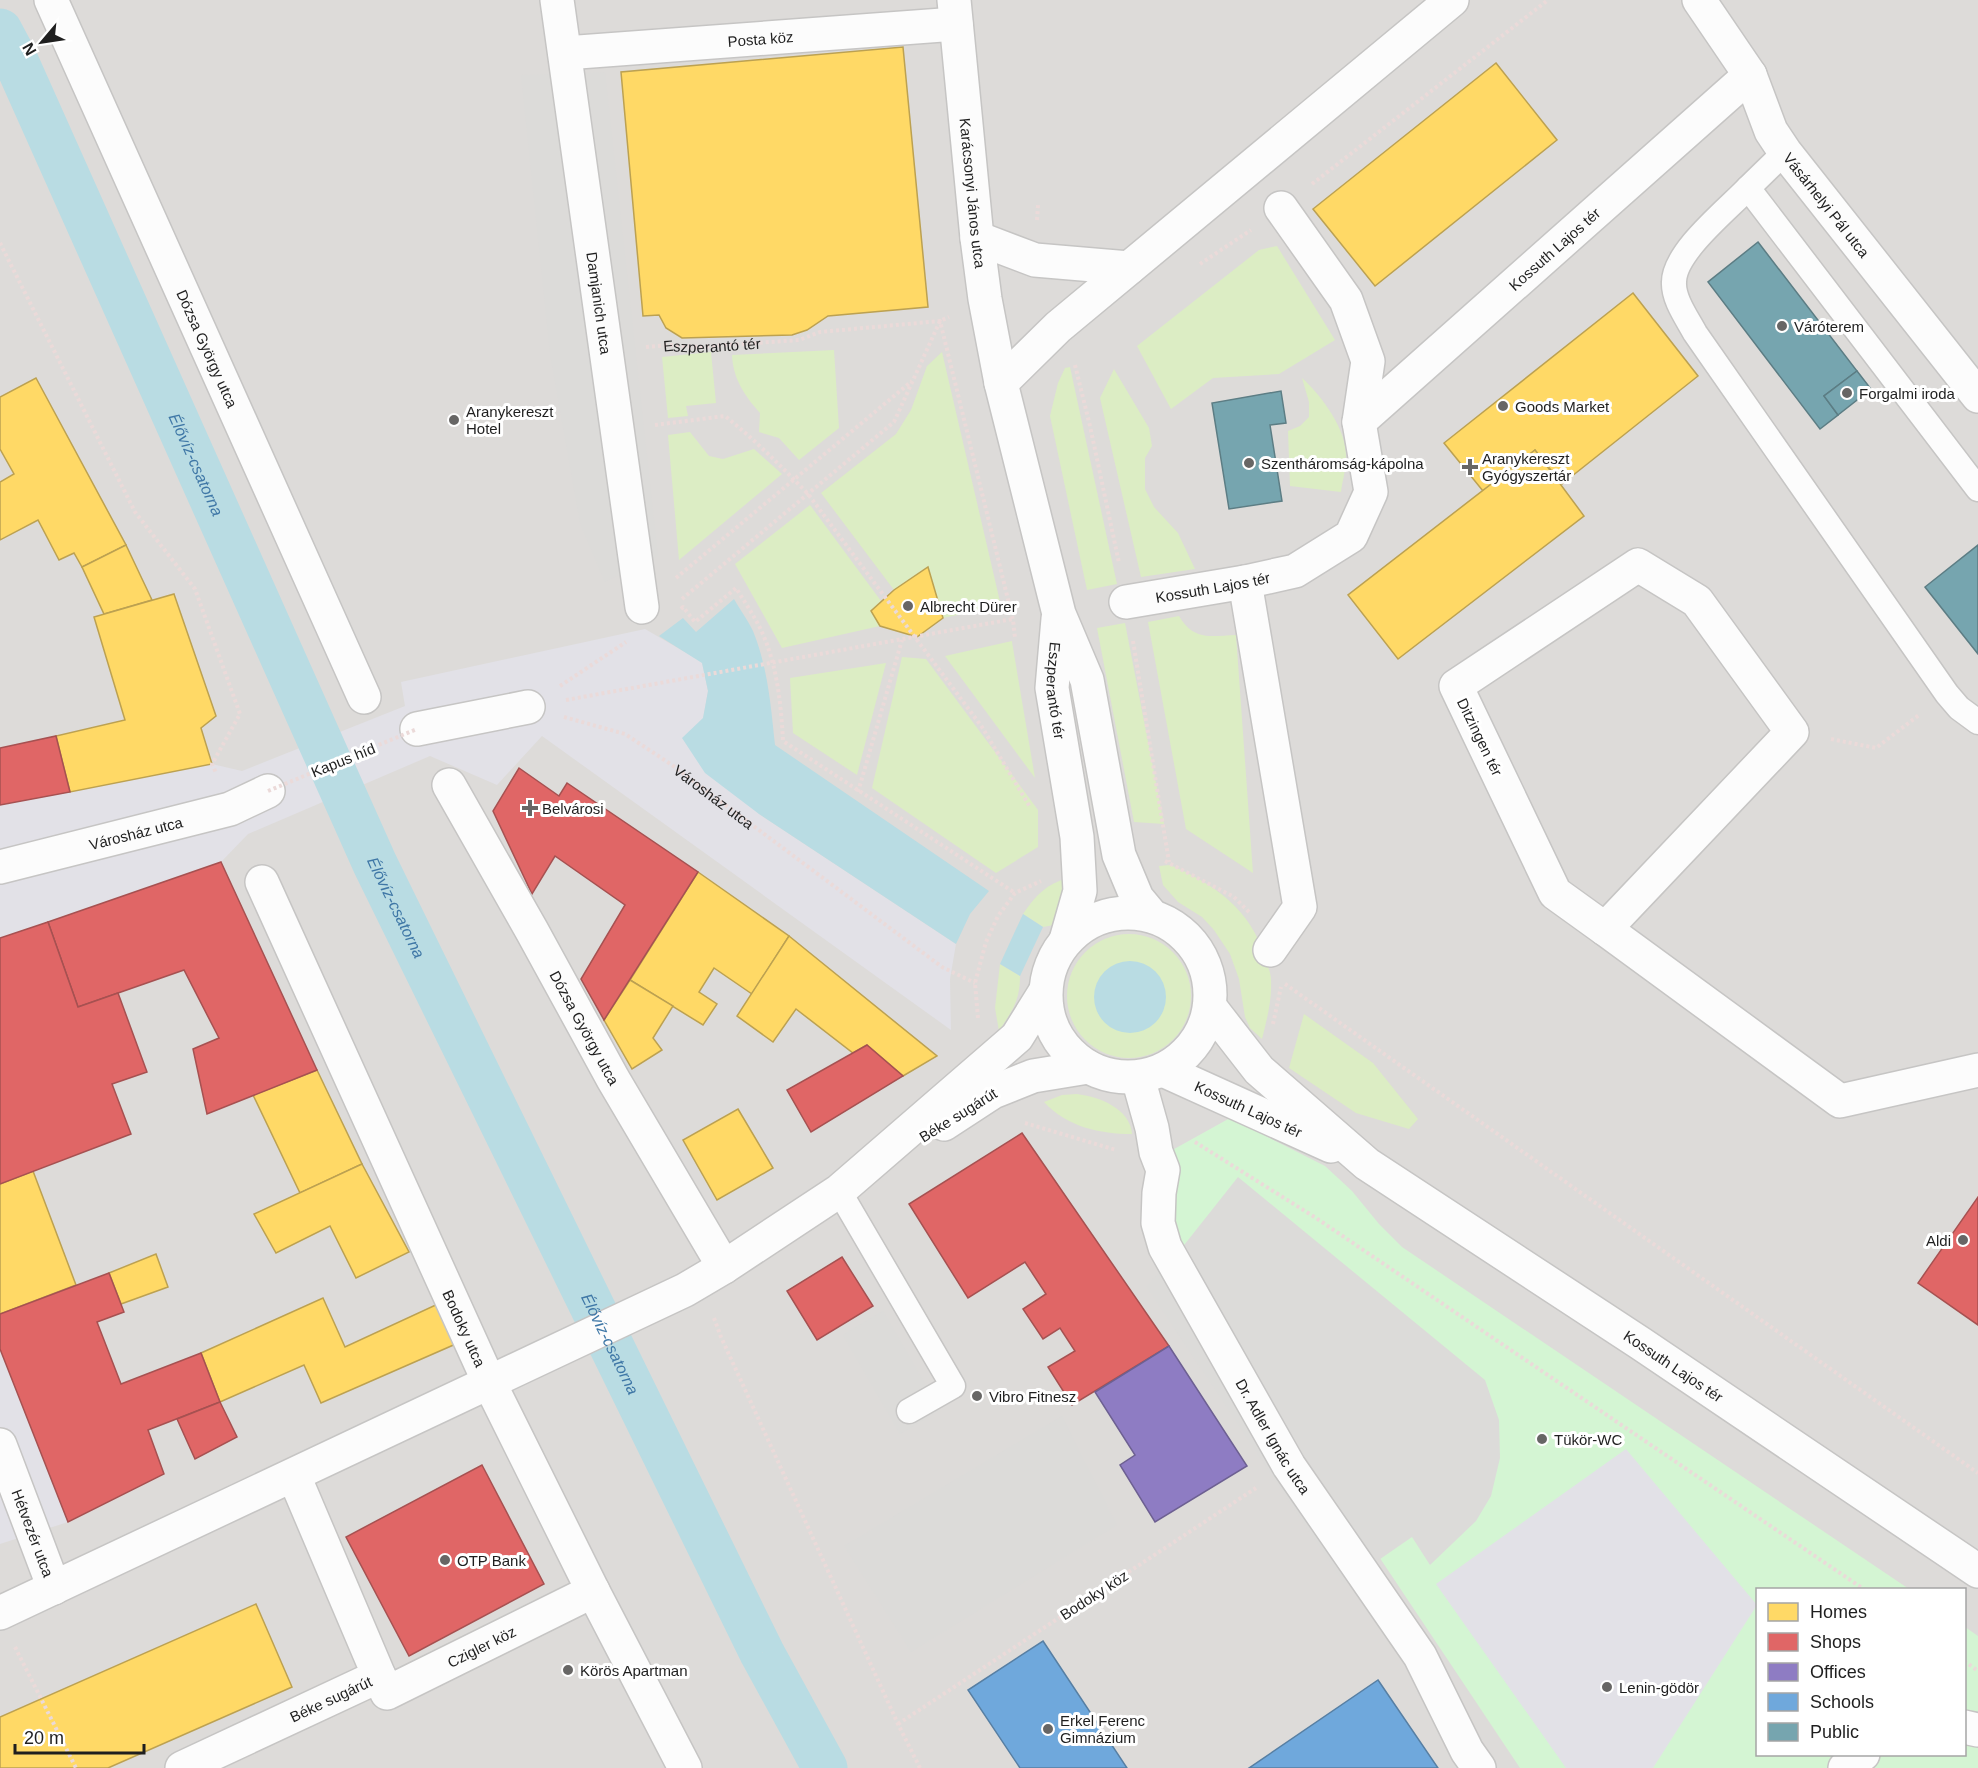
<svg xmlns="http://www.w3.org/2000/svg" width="1978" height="1768" font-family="Arial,sans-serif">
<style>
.residential{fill:#dddbd9;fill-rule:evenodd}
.grass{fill:#dcedc4}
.park{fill:#d4f5d3}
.parking{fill:#dcdbd9}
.plaza{fill:#e2e1e7}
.water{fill:#b9dce3}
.homes{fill:#ffd966;stroke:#bca151;stroke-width:1.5}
.shops{fill:#e06666;stroke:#a65151;stroke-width:1.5}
.offices{fill:#8e7cc3;stroke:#6d6092;stroke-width:1.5}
.schools{fill:#6fa8dc;stroke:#577fa3;stroke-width:1.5}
.public{fill:#76a5af;stroke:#5c7d84;stroke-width:1.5}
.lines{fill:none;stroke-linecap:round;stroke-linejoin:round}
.canal{stroke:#b9dce3;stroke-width:45}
.service-casing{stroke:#c6c5c4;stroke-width:27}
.pedestrian-casing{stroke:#c6c5c4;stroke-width:36}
.minor-casing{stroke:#c6c5c4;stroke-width:36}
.tertiary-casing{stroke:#c6c5c4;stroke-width:36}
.path{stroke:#ebdad9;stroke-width:4;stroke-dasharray:3 3;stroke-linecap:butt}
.service{stroke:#fcfcfc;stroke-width:24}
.pedestrian{stroke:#fcfcfc;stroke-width:33}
.minor{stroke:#fcfcfc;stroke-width:33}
.tertiary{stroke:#fcfcfc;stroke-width:33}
.path-bridge{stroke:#ebdad9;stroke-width:4;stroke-dasharray:3 3;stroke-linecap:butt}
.poi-dot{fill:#676665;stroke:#fff;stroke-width:2}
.labels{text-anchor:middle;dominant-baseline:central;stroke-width:6;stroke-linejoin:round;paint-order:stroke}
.street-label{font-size:15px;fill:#1f1f1f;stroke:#fff}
.poi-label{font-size:15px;fill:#1f1f1f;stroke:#fff;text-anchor:start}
.water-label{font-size:16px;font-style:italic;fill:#3f77a6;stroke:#fff}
</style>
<rect width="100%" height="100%" fill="#eeebe8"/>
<path class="residential" d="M 0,0 L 1978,0 L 1978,1768 L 0,1768 ZM 1758,1590 L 1964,1590 L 1964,1754 L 1758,1754 Z"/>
<g class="grass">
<path d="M 1277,246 L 1335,340 L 1279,374 L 1213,378 L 1171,409 L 1137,346 L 1259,250 Z"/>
<path d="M 834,350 L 839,428 L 799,460 L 779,438 L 759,432 L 760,413 C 745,396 733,379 732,355 Z"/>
<path d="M 711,352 L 716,403 L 686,406 L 688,416 L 668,418 L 662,357 Z"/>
<path d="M 942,352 L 1001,606 L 943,618 L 927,567 L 894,590 L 821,493 L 896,434 L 911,410 L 927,366 Z"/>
<path d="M 1070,367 L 1117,584 L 1087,590 L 1050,416 L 1058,383 L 1065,368 Z"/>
<path d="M 1114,369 L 1149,428 L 1152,446 L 1145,458 L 1145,489 L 1154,507 L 1178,533 L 1195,569 L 1141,577 L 1100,398 Z"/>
<path d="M 1302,378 C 1322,396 1348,431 1346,459 C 1346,470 1342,482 1341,492 L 1290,486 L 1288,431 L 1300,426 L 1309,417 L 1309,402 Z"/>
<path d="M 690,432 L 709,456 L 723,459 L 754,449 L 782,474 L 679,560 L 668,435 Z"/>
<path d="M 810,505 L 881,601 L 871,611 L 880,626 L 782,648 L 735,564 Z"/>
<path d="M 1179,616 C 1194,641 1210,636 1236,635 L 1253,873 L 1186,829 L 1148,622 Z"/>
<path d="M 1125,623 L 1164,824 L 1134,822 L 1097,628 Z"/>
<path d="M 1012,641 L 1012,642 L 1035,778 L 945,656 Z"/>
<path d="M 902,657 L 926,659 L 1038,810 L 1038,847 L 996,873 L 872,788 Z"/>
<path d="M 886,663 L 857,775 L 793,733 L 790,678 Z"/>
<path d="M 1170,865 C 1213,883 1252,910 1265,958 C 1267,965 1271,972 1271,980 C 1272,1000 1267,1019 1262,1039 L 1250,1028 L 1245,1017 L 1239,979 L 1230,954 L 1214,930 L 1202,917 L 1178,902 L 1163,885 L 1159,866 Z"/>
<path d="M 1069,878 L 1054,925 L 1043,927 L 1023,914 C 1035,896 1047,883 1069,878 Z"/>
<circle cx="1129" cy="996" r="62"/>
<path d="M 1000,964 L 1020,976 C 1020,1001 1012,1011 999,1031 L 995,1008 Z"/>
<path d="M 1304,1014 L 1373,1063 L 1418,1119 L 1409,1129 L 1356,1113 L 1289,1068 Z"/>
<path d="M 1077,1094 C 1099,1097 1130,1108 1132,1134 C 1100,1134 1067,1127 1044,1102 L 1062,1095 Z"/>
</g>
<path class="park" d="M 1230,1118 L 1325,1166 L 1352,1191 L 1379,1224 L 1402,1247 L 1909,1589 L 1758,1590 L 1758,1754 L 1964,1754 L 1965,1627 L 1978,1636 L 1978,1768 L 1520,1768 L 1177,1254 L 1167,1153 Z"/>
<g class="parking">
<path d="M 605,72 L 658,556 L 605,582 L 580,523 L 550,354 L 521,75 Z"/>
<path d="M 1238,1177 L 1485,1380 L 1499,1420 L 1500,1458 L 1491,1496 L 1476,1521 L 1430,1565 L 1412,1537 L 1344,1584 L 1146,1286 L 1177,1254 Z"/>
<path d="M 883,1311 L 940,1410 L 900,1434 L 843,1335 Z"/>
<path d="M 1062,1416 L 1117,1525 L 911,1652 L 844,1546 Z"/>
</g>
<g class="plaza">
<path d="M 645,629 L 702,662 L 708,691 L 703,719 L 759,814 L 956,944 L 950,979 L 951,1030 L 542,736 L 497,785 L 430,756 L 248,834 L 221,862 L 0,938 L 0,805 L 212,764 L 242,771 L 405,706 L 401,682 Z"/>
<path d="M 0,1349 L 68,1522 L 0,1544 Z"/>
<path d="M 1626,1449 L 1757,1605 L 1653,1768 L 1566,1768 L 1436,1584 Z"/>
</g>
<g class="water">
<path d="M 734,599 C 740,610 748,620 753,631 C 768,668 771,707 775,745 L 989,891 L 970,914 L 956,944 L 759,814 L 705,773 L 682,738 L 703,718 L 708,691 L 702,663 L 659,636 L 683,618 L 696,632 Z"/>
<path d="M 1023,914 L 1043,927 L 1020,976 L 1000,964 Z"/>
<circle cx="1130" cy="997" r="36"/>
</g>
<g class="homes">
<path d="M 903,47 L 928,307 L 828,316 L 807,330 L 792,335 L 682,338 L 666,328 L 659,315 L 643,316 L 621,72 Z"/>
<path d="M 1496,63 L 1557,140 L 1375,286 L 1313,209 Z"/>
<path d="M 1633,293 L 1698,376 L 1562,484 L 1535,450 L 1483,491 L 1444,443 Z"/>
<path d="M 36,378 L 126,545 L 82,567 L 74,553 L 59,560 L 38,520 L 0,540 L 0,482 L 14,474 L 0,449 L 0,397 Z"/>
<path d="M 1535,450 L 1584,516 L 1398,659 L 1348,595 Z"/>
<path d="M 126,545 L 152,600 L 104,614 L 82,567 Z"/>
<path d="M 928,567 L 943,618 L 917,637 L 880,626 L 871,611 L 894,590 Z"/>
<path d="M 174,594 L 216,716 L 201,728 L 212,764 L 70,792 L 56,736 L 125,720 L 94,617 Z"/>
<path d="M 698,872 L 789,936 L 752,994 L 714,968 L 699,992 L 717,1004 L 703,1025 L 630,980 Z"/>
<path d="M 789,936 L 937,1056 L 903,1076 L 867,1045 L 853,1053 L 796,1009 L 773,1042 L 737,1016 Z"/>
<path d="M 630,980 L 673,1006 L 653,1038 L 662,1050 L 632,1069 L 604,1020 Z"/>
<path d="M 317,1070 L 362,1164 L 300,1193 L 253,1095 Z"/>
<path d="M 738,1109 L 773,1168 L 717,1200 L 683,1140 Z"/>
<path d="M 362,1164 L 409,1252 L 356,1278 L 330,1226 L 276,1253 L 254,1214 Z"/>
<path d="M 33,1171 L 76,1285 L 0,1314 L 0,1184 Z"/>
<path d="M 156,1254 L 168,1287 L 121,1304 L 109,1273 Z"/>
<path d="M 323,1298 L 345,1347 L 440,1303 L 458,1343 L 321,1403 L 304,1365 L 220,1402 L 201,1353 Z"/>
<path d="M 256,1604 L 292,1687 L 108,1768 L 0,1768 L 0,1717 Z"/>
</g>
<g class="shops">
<path d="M 56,736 L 70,792 L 0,805 L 0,748 Z"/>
<path d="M 519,768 L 559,796 L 567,783 L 698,872 L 604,1020 L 581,979 L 625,905 L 555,856 L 532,894 L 493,811 Z"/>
<path d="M 221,862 L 317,1070 L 207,1114 L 193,1049 L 219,1038 L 184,970 L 78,1007 L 48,922 Z"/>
<path d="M 48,922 L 78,1007 L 118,993 L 147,1072 L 112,1084 L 131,1134 L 0,1184 L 0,938 Z"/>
<path d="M 867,1045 L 903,1076 L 811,1132 L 787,1090 Z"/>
<path d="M 1022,1133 L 1169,1346 L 1072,1405 L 1048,1367 L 1075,1351 L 1060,1328 L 1043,1339 L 1023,1309 L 1046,1294 L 1025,1262 L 968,1298 L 909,1204 Z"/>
<path d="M 1978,1197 L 1978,1325 L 1918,1283 Z"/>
<path d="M 842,1257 L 873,1306 L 817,1340 L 787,1291 Z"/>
<path d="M 109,1273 L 124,1312 L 97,1322 L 121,1384 L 201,1353 L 220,1402 L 148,1430 L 164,1474 L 68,1522 L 0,1349 L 0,1314 Z"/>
<path d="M 220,1402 L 237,1437 L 195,1459 L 177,1419 Z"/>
<path d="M 482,1465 L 544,1584 L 409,1656 L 346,1537 Z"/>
</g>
<path class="offices" d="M 1169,1346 L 1247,1466 L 1155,1522 L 1120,1465 L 1135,1455 L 1095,1392 Z"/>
<g class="schools">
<path d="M 1043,1641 L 1127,1768 L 1020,1768 L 968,1690 Z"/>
<path d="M 1378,1680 L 1438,1768 L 1249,1768 Z"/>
</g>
<g class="public">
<path d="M 1758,242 L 1857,371 L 1824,396 L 1838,415 L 1820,429 L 1708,282 Z"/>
<path d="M 1857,371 L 1871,389 L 1838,415 L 1824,396 Z"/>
<path d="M 1281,391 L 1286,423 L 1270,425 L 1282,501 L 1229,509 L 1212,403 Z"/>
<path d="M 1978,545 L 1978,654 L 1925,587 Z"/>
</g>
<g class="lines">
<path class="canal" id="s1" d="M 0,31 L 15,59 L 375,864 L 762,1653 L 825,1768"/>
<g class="service-casing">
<g id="service">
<path d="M 1785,152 L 1748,188 L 1978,489"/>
<path d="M 1748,188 C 1727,210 1674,252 1674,282 C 1673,299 1687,318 1695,333 L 1947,694 L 1959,708 L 1978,722"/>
<path d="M 839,1191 L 953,1386 L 909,1411"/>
</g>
</g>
<g class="pedestrian-casing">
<g id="pedestrian">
<path id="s4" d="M 1359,422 L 1750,75"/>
<path d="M 1245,582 L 1300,907 L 1270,950"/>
<path id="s5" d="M 1126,602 L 1245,582 L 1295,571 L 1351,536 L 1371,492 L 1359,422 L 1368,361 L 1346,300 L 1281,208"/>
<path d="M 417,729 L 528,707"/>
<path id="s6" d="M 0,867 L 230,809 L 268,791"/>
<path id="s7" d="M 0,1445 L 54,1588"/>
</g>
</g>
<g class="minor-casing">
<g id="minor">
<path id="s8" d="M 51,0 L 364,697"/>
<path id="s9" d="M 557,0 L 642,607"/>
<path id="s10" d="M 954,0 L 977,238 L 985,299 L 1001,383"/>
<path id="s11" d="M 1699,0 L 1750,75 L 1771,131 L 1785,152 L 1978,396"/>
<path id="s12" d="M 565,53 L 956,24"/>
<path d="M 1638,565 L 1697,601 L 1792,732 L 1605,929 L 1555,893 L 1456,686 Z"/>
<path id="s13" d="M 449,785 L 532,931 L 613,1079 L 724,1267"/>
<path id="s14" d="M 262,882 L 489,1382 L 593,1591 L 685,1768"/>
<path d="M 1605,929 L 1840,1101 L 1978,1070"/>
<path id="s15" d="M 1138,1078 L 1152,1128 L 1156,1152 L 1163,1170 L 1159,1193 L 1158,1223 L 1165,1247 L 1289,1466 L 1420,1656 L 1467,1751 L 1479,1768"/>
<path id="s16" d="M 379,1676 L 387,1693 L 593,1591"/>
<path d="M 1964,1727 L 1978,1730"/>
<path id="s17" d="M 182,1768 L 379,1676 L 294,1476"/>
<path d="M 1845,1768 L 1863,1754"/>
</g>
</g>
<g class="tertiary-casing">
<g id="tertiary">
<path d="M 977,238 L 1035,260 L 1129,268"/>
<path id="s18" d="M 1058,619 L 1052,688 L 1077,837 L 1080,891 L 1066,940"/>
<circle cx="1128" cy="995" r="82"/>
<path d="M 1152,916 L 1137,898 L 1119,855 L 1087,680 L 1059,614 L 1001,383 L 1058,327 L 1452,0"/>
<path id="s19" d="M 1210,1007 L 1259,1070 L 1367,1164 L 1640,1343 L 1978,1571"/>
<path id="s20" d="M 1163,1070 L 1331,1146"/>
<path d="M 944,1124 L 993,1092 L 1033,1076 L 1088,1067"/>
<path d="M 0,1613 L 685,1290 L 724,1267 L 839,1191 L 1017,1037 L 1045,992"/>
</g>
</g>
<g class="path">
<path d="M 1312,184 L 1548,0"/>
<path d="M 1037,220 L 1038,205"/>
<path d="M 0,243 L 135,512 L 195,589 L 240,714 L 212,764 L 216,773"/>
<path d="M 1200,264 L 1251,230"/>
<path id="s2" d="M 646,347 L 669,345 L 698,347 L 799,340 L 820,332 L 940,321 L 1013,620 L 1015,638"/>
<path d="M 1075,365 L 1090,426 L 1119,563"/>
<path d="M 655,425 L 725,416 C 755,440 781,466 808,494 L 982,727 L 1030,807"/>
<path d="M 676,578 L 912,381"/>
<path d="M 682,599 L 894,422 L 940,321 L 949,317"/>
<path d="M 681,609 L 683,607 L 695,622 L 736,588 C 744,601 753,614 760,628 C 777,663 781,703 783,741 L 1015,893"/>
<path d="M 1133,641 L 1169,862"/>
<path d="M 560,686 L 626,642"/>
<path d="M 566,700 L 1013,619"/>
<path id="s3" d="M 564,717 L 625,734 L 672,765 L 942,967 L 975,983"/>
<path d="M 1831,739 L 1876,748 L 1919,715"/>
<path d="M 858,792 L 902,640"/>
<path d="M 1165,861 L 1234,897 L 1250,913"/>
<path d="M 1285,984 L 1978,1473"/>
<path d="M 978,1018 L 975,983 L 986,942 L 998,916 L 1015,893 L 1041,881"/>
<path d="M 1273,1024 L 1281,987"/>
<path d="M 1025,1123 L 1116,1150"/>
<path d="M 1195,1142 L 1316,1218 L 1865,1590"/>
<path d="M 714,1318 L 721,1337 L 898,1724 L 920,1768"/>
<path d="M 15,1647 L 76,1768"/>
<path d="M 1964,1661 L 1978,1671"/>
<path d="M 898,1724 L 1256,1488"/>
</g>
<use href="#service" class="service"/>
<use href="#pedestrian" class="pedestrian"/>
<use href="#minor" class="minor"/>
<use href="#tertiary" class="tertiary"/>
<path class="path-bridge" d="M 268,791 L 417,729"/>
</g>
<g class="poi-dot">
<circle cx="1782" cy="326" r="6"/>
<circle cx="1847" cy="393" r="6"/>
<circle cx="1503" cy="406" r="6"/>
<circle cx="454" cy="420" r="6"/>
<circle cx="1249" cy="463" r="6"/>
<path d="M1467 458h6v6h6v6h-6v6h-6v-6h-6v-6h6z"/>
<circle cx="908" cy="606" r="6"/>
<path d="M527 799h6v6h6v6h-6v6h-6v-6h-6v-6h6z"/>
<circle cx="1963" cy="1240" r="6"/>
<circle cx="977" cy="1396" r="6"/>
<circle cx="1542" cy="1439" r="6"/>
<circle cx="445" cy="1560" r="6"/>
<circle cx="568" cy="1670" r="6"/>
<circle cx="1607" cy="1687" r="6"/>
<circle cx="1048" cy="1729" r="6"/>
</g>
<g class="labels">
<g class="street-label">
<text stroke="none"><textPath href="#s12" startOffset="196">Posta köz</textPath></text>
<text stroke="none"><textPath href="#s10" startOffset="194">Karácsonyi János utca</textPath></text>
<text stroke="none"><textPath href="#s11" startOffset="243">Vásárhelyi Pál utca</textPath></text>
<text stroke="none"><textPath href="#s4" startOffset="261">Kossuth Lajos tér</textPath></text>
<text stroke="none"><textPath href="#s9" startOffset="306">Damjanich utca</textPath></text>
<text stroke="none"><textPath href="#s2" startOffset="66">Eszperantó tér</textPath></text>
<text stroke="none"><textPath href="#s8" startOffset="382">Dózsa György utca</textPath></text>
<text stroke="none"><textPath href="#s5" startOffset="88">Kossuth Lajos tér</textPath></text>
<text stroke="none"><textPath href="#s18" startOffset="72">Eszperantó tér</textPath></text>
<text transform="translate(1480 737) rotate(64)">Ditzingen tér</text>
<text transform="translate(343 760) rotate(-22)">Kapus híd</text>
<text stroke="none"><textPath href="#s3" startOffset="172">Városház utca</textPath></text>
<text stroke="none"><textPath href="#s6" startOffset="140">Városház utca</textPath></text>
<text stroke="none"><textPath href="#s13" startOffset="278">Dózsa György utca</textPath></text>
<text stroke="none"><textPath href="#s20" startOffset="94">Kossuth Lajos tér</textPath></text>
<text transform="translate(958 1115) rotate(-32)">Béke sugárút</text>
<text stroke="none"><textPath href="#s14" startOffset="490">Bodoky utca</textPath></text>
<text stroke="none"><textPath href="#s19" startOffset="590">Kossuth Lajos tér</textPath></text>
<text stroke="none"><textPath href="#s15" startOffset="392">Dr. Adler Ignác utca</textPath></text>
<text stroke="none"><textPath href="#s7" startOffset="94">Hétvezér utca</textPath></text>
<text transform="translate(1094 1595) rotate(-33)">Bodoky köz</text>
<text stroke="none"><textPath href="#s16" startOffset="124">Czigler köz</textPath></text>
<text stroke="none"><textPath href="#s17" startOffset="164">Béke sugárút</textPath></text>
</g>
<g class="poi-label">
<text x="1794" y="326">Váróterem</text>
<text x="1859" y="393">Forgalmi iroda</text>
<text x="1515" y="406">Goods Market</text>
<text x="466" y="411">Aranykereszt<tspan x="466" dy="17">Hotel</tspan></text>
<text x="1482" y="458">Aranykereszt<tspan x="1482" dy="17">Gyógyszertár</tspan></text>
<text x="1261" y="463">Szentháromság-kápolna</text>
<text x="920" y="606">Albrecht Dürer</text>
<text x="542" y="808">Belvárosi</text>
<text x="1951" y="1240" text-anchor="end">Aldi</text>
<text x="989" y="1396">Vibro Fitnesz</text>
<text x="1554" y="1439">Tükör-WC</text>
<text x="457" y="1560">OTP Bank</text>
<text x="580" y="1670">Körös Apartman</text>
<text x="1619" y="1687">Lenin-gödör</text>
<text x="1060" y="1720">Erkel Ferenc<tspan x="1060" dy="17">Gimnázium</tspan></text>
</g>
<g class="water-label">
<text stroke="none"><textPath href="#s1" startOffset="476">Élővíz-csatorna</textPath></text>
<text stroke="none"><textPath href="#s1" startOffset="962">Élővíz-csatorna</textPath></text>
<text stroke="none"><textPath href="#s1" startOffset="1448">Élővíz-csatorna</textPath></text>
</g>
</g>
<rect x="1756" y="1588" width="210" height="168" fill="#ffffff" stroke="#a5a5a5" stroke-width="1.5"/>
<rect x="1768" y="1603" width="30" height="18" fill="#ffd966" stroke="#a5a5a5" stroke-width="1.5"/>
<text x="1810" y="1618" font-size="18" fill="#1f1f1f">Homes</text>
<rect x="1768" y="1633" width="30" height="18" fill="#e06666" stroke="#a5a5a5" stroke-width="1.5"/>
<text x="1810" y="1648" font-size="18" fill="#1f1f1f">Shops</text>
<rect x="1768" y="1663" width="30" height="18" fill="#8e7cc3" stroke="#a5a5a5" stroke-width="1.5"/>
<text x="1810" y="1678" font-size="18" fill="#1f1f1f">Offices</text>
<rect x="1768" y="1693" width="30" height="18" fill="#6fa8dc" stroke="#a5a5a5" stroke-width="1.5"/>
<text x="1810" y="1708" font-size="18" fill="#1f1f1f">Schools</text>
<rect x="1768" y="1723" width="30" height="18" fill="#76a5af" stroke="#a5a5a5" stroke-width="1.5"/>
<text x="1810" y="1738" font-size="18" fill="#1f1f1f">Public</text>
<g transform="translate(42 42) rotate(241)" stroke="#ffffff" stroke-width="4.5" paint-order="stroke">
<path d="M0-4.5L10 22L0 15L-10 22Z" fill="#1f1f1f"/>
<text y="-9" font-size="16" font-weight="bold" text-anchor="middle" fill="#1f1f1f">N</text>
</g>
<path d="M15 1744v9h129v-9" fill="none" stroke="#1f1f1f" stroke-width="3"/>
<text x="24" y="1744" font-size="18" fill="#1f1f1f" stroke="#ffffff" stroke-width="4.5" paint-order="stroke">20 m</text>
</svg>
